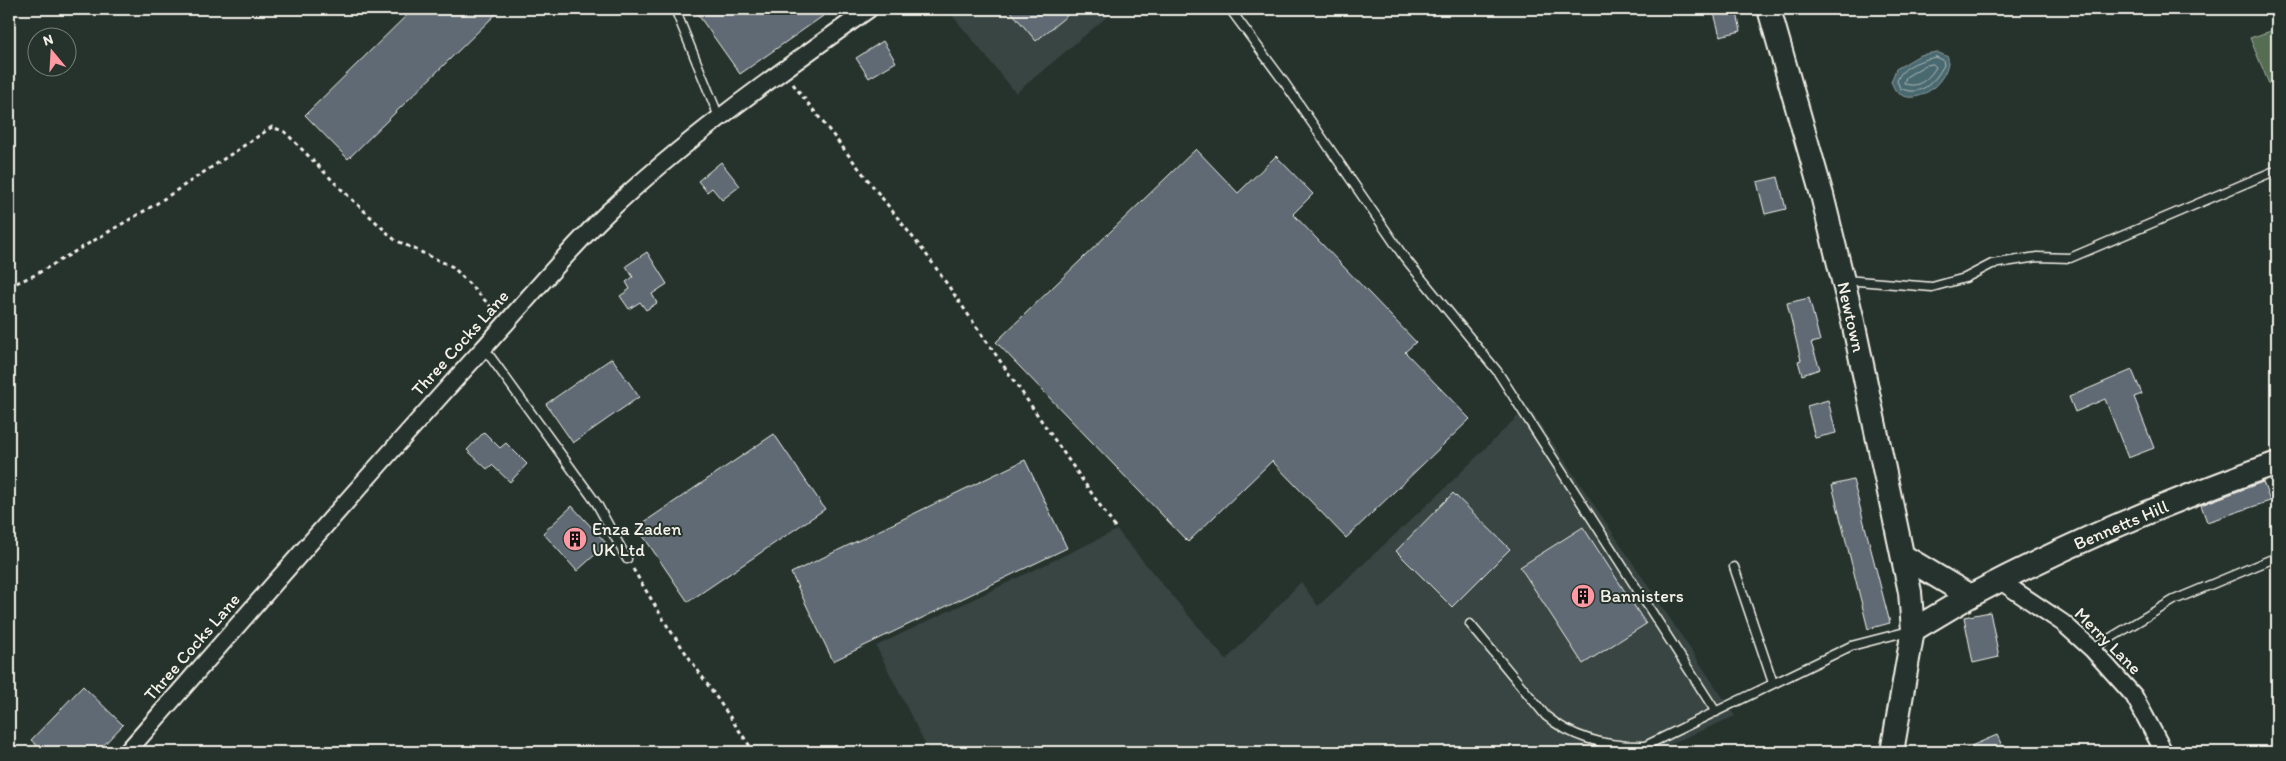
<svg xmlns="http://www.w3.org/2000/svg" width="2286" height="761" font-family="Itim,sans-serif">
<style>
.built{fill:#374443}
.green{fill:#546d53;stroke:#a4af9e}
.water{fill:#496970;stroke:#8d9fa0}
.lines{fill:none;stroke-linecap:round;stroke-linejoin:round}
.shore{stroke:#b0bbb8;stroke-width:1}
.building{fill:#5f6b75;stroke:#f4f1e8}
.lane-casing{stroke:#f4f1e8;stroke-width:11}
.street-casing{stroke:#f4f1e8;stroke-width:20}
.secondary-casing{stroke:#f4f1e8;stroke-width:26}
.path{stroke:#f4f1e8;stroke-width:3;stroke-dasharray:4 4;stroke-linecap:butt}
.lane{stroke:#26332d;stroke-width:8}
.street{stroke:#26332d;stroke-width:16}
.secondary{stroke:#26332d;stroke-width:22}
.labels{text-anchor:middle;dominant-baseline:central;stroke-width:4;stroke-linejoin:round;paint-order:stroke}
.street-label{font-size:18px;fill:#f4f1e8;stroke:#26332d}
.poi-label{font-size:18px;fill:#f4f1e8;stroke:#26332d;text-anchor:start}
</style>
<rect width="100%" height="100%" fill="#26332d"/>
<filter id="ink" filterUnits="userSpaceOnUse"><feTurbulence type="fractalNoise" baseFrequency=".02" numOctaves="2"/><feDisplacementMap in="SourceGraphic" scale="10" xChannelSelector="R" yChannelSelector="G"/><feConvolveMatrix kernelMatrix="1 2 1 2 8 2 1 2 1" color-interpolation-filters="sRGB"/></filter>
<g filter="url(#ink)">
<g class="built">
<path d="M 947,9 L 1113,9 L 1114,11 L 1016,93 Z"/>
<path d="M 1528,406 L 1735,716 L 1652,752 L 929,752 L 876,646 L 1117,530 L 1226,660 L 1301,582 L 1318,606 L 1443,490 Z"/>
</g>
<path class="green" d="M 2277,29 L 2277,103 L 2250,38 Z"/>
<path class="water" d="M 1937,52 L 1948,57 C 1951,78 1918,110 1897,92 C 1894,90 1893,85 1891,82 L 1896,69 L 1920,55 Z"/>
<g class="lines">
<g class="shore">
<path d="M 1936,57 L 1943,60 L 1944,65 C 1935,82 1920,98 1900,88 L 1897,81 C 1902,66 1921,60 1936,57 Z"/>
<path d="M 1933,64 L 1936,67 C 1930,78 1917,90 1904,83 L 1906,77 L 1924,66 Z"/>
</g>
</g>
<g class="building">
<path d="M 413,9 L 501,9 L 348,159 L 305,115 Z"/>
<path d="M 694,9 L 833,9 L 740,74 Z"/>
<path d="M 1009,9 L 1075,9 L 1036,41 Z"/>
<path d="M 1713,9 L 1736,9 L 1741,31 L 1720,36 Z"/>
<path d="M 883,41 L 896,62 L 869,78 L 856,58 Z"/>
<path d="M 1196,149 L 1238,193 L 1276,156 L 1313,194 L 1293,214 L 1416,342 L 1405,352 L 1470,419 L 1346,538 L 1272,461 L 1188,542 L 996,342 Z"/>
<path d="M 721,162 L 740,186 L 722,200 L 712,188 L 707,192 L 698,181 Z"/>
<path d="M 1778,177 L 1786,209 L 1765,214 L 1757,182 Z"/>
<path d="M 647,252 L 667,284 L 652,294 L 657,303 L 646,310 L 640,302 L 629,309 L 620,296 L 630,289 L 626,282 L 633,277 L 626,266 Z"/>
<path d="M 1809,298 L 1820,341 L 1811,343 L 1820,369 L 1802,375 L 1798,361 L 1801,360 L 1787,303 Z"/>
<path d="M 612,358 L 639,397 L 573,443 L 546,404 Z"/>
<path d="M 2132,370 L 2142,394 L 2134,397 L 2154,448 L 2128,458 L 2105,399 L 2075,412 L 2069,397 Z"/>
<path d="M 1828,400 L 1836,433 L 1815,438 L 1807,406 Z"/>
<path d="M 484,432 L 500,448 L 506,443 L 527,464 L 510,482 L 492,465 L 487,469 L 467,450 Z"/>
<path d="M 774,434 L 825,509 L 688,602 L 637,527 Z"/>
<path d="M 1025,460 L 1067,548 L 833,661 L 791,573 Z"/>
<path d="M 1853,480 L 1890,623 L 1868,629 L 1832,485 Z"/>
<path d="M 2263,482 L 2270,501 L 2207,522 L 2201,505 Z"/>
<path d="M 1453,493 L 1510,549 L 1452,607 L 1396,551 Z"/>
<path d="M 572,506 L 607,544 L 577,571 L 543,533 Z"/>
<path d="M 1583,527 L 1646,624 L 1583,664 L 1520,567 Z"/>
<path d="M 1990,612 L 1999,657 L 1973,663 L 1964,617 Z"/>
<path d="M 83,686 L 123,725 L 97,752 L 44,752 L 31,740 Z"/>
<path d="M 1997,735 L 2005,752 L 1957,752 Z"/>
</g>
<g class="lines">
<g class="lane-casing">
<g id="lane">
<path d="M 675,9 L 719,117"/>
<path d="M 1230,9 L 1284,82 L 1404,257 L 1497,371 L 1716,712"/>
<path d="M 1845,280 L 1932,287 L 1965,278 L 1992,264 L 2037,257 L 2070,258 L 2272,172"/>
<path d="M 484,348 L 597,504 L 627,559"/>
<path d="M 1734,567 L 1773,683"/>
<path d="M 1470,624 L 1546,716 C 1574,739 1609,747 1645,746 L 1851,646 L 1909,631"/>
<path d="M 2092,649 L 2174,600 L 2277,557"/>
</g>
</g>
<g class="street-casing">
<g id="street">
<path d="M 1999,580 L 2063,623 L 2092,649 L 2134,696 L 2164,752"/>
<path d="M 127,752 C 244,618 361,483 481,351 C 523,305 562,257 606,214 C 687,137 779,73 869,9"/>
</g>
</g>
<g class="secondary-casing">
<g id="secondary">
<path d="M 1769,9 L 1822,195 L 1852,317 L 1910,592 L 1913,630 L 1892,752"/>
<path d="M 1903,556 L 1970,596 C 2068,544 2172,500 2277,463"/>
<path d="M 1913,630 L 1970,596"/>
</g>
</g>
<g class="path">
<path d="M 793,84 L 929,258 L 1117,530"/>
<path d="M 9,286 L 35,275 L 156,204 L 272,127 L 285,132 L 338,186 L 395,240 L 453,267 L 496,312"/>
<path d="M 633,569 L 668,627 L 754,752"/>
</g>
<use href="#lane" class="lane"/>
<use href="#street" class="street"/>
<use href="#secondary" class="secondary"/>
</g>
</g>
<defs>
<g id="building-disc" transform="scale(1.25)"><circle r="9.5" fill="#ff9aa2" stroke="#26332d"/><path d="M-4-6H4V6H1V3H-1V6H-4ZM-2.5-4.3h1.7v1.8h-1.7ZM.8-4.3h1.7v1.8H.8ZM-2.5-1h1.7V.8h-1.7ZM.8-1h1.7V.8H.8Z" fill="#111"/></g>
</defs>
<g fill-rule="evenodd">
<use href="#building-disc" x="575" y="539"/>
<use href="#building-disc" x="1583" y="596"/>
</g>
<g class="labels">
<g class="street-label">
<text transform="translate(1851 317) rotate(77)">Newtown</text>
<text transform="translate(460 343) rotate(-48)">Three Cocks Lane</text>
<text transform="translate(2121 525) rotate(-23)">Bennetts Hill</text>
<text transform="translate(2108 641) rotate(45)">Merry Lane</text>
<text transform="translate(192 647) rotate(-49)">Three Cocks Lane</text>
</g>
<g class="poi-label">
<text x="592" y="529">Enza Zaden<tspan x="592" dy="21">UK Ltd</tspan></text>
<text x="1600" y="596">Bannisters</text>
</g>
</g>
<rect width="2286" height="761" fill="none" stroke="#26332d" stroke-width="30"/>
<rect x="15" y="15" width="2256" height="731" fill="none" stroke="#f4f1e8" stroke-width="2" filter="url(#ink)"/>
<g transform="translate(52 52) rotate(342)"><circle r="24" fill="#26332d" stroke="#787f78"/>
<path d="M0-4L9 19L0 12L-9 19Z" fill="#ff9aa2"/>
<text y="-8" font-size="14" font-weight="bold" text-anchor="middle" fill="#f4f1e8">N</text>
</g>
</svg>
